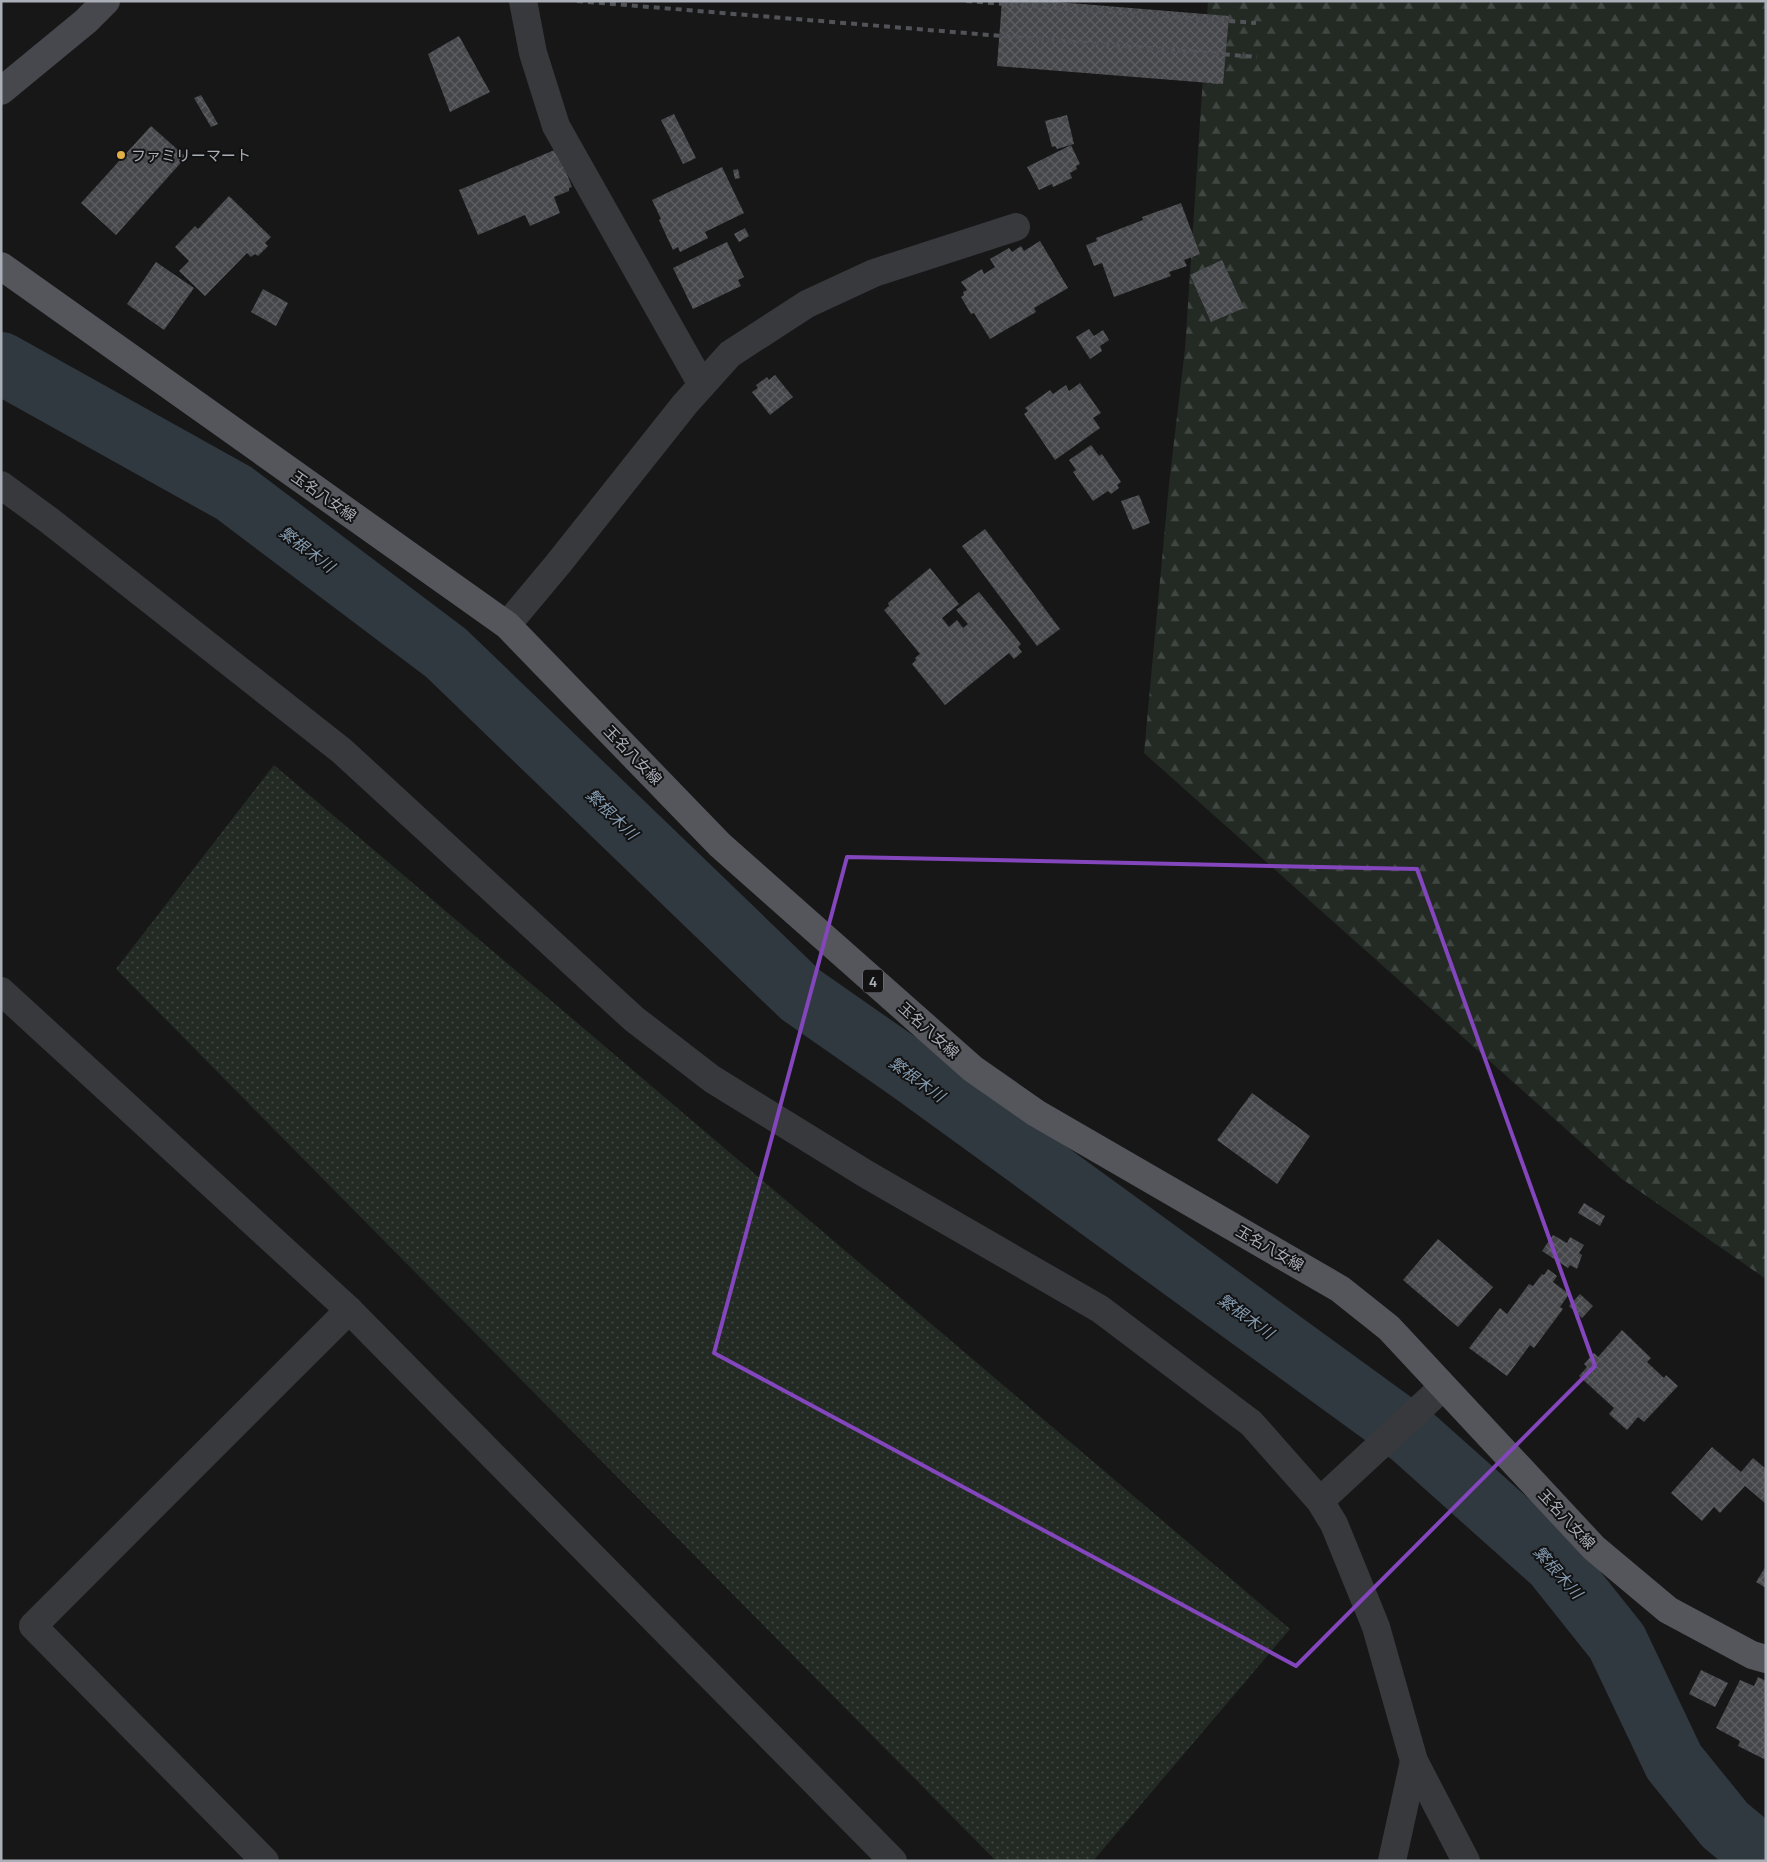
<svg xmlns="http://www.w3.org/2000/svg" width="1767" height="1862" font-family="Manrope,'Noto Sans JP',sans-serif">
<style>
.forest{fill:url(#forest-firs)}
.park{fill:url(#park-dots)}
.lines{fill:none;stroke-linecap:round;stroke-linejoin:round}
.river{stroke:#313940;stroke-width:62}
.building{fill:url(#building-cross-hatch)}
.street{stroke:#38393d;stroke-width:28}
.secondary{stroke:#46484d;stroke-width:28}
.primary{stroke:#54565c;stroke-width:28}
.rail{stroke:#515358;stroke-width:4;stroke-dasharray:6 5;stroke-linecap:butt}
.marked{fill:none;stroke:#8446bd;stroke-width:4;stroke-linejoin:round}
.poi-dot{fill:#e1af46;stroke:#121213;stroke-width:2}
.labels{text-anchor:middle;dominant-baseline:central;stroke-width:4;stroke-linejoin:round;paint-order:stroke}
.shield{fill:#121213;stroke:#7c7f86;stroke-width:1}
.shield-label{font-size:14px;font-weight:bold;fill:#aaaeb7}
.poi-label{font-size:15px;fill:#aaaeb7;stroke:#121213;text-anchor:start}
.street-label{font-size:15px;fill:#aaaeb7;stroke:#121213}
.water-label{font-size:16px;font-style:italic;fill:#849aaf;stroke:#121213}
</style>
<defs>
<pattern id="forest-firs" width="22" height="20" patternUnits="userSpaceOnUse" patternTransform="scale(1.25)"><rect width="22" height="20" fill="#232a24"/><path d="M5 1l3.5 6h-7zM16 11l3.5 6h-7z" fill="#404642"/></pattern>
<pattern id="park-dots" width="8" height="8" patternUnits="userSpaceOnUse" patternTransform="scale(1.25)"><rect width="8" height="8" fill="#232a24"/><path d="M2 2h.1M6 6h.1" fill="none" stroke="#404642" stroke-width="1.8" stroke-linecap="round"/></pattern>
<pattern id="building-cross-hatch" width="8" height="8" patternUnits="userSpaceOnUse" patternTransform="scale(1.25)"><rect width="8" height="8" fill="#46474b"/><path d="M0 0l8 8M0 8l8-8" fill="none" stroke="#5e5f63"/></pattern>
</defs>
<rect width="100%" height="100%" fill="#171718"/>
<path class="forest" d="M 1208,1 L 1766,1 L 1766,1279 L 1622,1179 L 1144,753 L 1169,484 L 1185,349 Z"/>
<path class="park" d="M 274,765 L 1290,1629 L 1093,1861 L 996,1861 L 116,969 Z"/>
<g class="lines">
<path class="river" d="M 1,363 L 234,493 L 446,653 L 801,995 L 910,1071 L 1412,1436 L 1554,1563 L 1617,1642 L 1674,1762 L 1725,1825 L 1766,1859"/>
</g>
<g class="building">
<path d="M 1002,1 L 1045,1 L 1229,16 L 1223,84 L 997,66 Z"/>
<path d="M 459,36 L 490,92 L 450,112 L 428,54 Z"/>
<path d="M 201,95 L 218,124 L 211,127 L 194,98 Z"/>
<path d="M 674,114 L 696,158 L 683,164 L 661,120 Z"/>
<path d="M 1067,115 L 1074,144 L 1057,149 L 1055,146 L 1052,147 L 1045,121 Z"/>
<path d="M 151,126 L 186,157 L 116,235 L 81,203 Z"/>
<path d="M 1071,145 L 1080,164 L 1076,166 L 1077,169 L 1070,173 L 1072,178 L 1053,187 L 1052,184 L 1039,190 L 1027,167 Z"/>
<path d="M 557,149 L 572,187 L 569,188 L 569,191 L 554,197 L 560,213 L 530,226 L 525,215 L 478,235 L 459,190 Z"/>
<path d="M 722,167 L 744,213 L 705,232 L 708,238 L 680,252 L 678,247 L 673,250 L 659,220 L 661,219 L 652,200 Z"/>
<path d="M 738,169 L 740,178 L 735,179 L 733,170 Z"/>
<path d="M 229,196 L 271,237 L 265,243 L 268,246 L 258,256 L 255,254 L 251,257 L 247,253 L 205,296 L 179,271 L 189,261 L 175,247 L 195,226 L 198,229 Z"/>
<path d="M 1181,203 L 1200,254 L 1184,260 L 1187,266 L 1169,272 L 1171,276 L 1114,297 L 1102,263 L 1094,266 L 1086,245 L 1097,241 L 1096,238 L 1143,220 L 1142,217 Z"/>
<path d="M 745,228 L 749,236 L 739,242 L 734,234 Z"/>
<path d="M 1040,241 L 1068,288 L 1034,308 L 1036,312 L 990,339 L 974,313 L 971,314 L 961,297 L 964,295 L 963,292 L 967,290 L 961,282 L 982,269 L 984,274 L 995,267 L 990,259 L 1009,248 L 1012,252 L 1021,246 L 1024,251 Z"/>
<path d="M 727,242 L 744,277 L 738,280 L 741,286 L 693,309 L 673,268 Z"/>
<path d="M 1222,260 L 1244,308 L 1211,322 L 1190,275 Z"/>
<path d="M 156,262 L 194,288 L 164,330 L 127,304 Z"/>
<path d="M 263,289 L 288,303 L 276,326 L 251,312 Z"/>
<path d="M 1089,329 L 1094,336 L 1103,330 L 1109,340 L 1100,346 L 1102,351 L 1090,359 L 1076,337 Z"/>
<path d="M 775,375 L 793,397 L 770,415 L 752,392 L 758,388 L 756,385 L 767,377 L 769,380 Z"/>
<path d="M 1080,383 L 1101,413 L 1093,418 L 1100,428 L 1055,460 L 1024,414 L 1028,411 L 1025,408 L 1050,390 L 1053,394 L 1066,385 L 1069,391 Z"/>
<path d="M 1091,445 L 1099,456 L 1102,454 L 1121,482 L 1117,485 L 1119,488 L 1111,494 L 1108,491 L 1093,501 L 1073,472 L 1076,470 L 1069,460 Z"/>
<path d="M 1139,495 L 1150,523 L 1133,530 L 1121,501 Z"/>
<path d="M 985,529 L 1060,629 L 1037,646 L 962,546 Z"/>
<path d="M 930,568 L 959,604 L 942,618 L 949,627 L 957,620 L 963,628 L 968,624 L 956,610 L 979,592 L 1021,644 L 1018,647 L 1022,652 L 1014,659 L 1009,653 L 945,705 L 912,664 L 916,660 L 915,658 L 920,654 L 884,610 L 889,606 L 888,603 Z"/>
<path d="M 1252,1093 L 1310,1136 L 1277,1184 L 1217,1140 Z"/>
<path d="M 1584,1203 L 1605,1216 L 1600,1226 L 1578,1213 Z"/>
<path d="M 1553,1235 L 1567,1243 L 1570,1237 L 1584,1245 L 1579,1253 L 1582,1255 L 1577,1269 L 1570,1265 L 1568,1268 L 1542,1251 Z"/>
<path d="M 1438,1239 L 1493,1287 L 1458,1327 L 1403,1280 Z"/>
<path d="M 1548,1269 L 1557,1276 L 1553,1282 L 1569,1294 L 1560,1307 L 1563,1309 L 1534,1348 L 1530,1345 L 1507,1376 L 1469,1348 L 1500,1308 L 1507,1314 L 1529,1284 L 1533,1286 L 1542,1274 L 1544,1275 Z"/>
<path d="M 1580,1294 L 1593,1306 L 1582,1318 L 1569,1306 Z"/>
<path d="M 1622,1330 L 1651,1358 L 1647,1362 L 1664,1378 L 1666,1375 L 1678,1386 L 1644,1422 L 1638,1417 L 1627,1430 L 1609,1414 L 1614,1408 L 1579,1376 L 1587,1367 L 1584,1364 L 1594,1353 L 1598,1357 Z"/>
<path d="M 1712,1447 L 1741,1472 L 1753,1458 L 1766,1469 L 1766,1504 L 1745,1486 L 1720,1513 L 1714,1507 L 1702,1521 L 1671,1493 Z"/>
<path d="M 1766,1566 L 1766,1588 L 1756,1582 Z"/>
<path d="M 1701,1670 L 1728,1683 L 1715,1707 L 1689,1694 Z"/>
<path d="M 1758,1677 L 1766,1681 L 1766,1760 L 1738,1746 L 1740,1741 L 1716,1728 L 1740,1680 L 1754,1686 Z"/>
</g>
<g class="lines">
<g class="street">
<path d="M 523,1 L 533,53 L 556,126 L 702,385"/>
<path d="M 1,485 L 50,521 L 342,751 L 634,1019 L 712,1079 L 866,1174 L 1100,1309 L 1251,1423 L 1320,1501 L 1334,1524 L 1376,1627 L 1414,1761 L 1466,1861"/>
<path d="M 507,625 L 558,564 L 685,404 L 730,354 L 807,304 L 874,273 L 1016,227"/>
<path d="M 1,991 L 349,1310 L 893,1861"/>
<path d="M 1320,1501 L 1443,1387"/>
<path d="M 265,1861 L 33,1626 L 349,1310"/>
<path d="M 1392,1861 L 1414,1761"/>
</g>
<path class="secondary" d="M 1,91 L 86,21 L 106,1"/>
<path class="primary" d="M 1,266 L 507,625 L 720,845 L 973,1069 L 1036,1113 L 1340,1289 L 1389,1328 L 1594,1548 L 1668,1610 L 1752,1655 L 1766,1659"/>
<g class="rail">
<path d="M 577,1 L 1257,57"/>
<path d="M 966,1 L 1256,23"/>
</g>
</g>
<path class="marked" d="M 847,857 L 1417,869 L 1595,1366 L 1296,1666 L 714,1353 Z"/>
<circle class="poi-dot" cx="121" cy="155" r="5"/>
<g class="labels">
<rect class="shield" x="863" y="969.5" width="20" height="23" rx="4"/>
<g class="shield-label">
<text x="873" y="981">4</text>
</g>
<g class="poi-label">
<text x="131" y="155">ファミリーマート</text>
</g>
<g class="street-label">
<text transform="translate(324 496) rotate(35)">玉名八女線</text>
<text transform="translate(633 755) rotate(46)">玉名八女線</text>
<text transform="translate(929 1030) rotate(42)">玉名八女線</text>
<text transform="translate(1270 1248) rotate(30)">玉名八女線</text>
<text transform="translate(1567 1519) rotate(47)">玉名八女線</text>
</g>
<g class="water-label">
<text transform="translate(307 549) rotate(37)">繁根木川</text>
<text transform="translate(612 814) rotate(44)">繁根木川</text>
<text transform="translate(917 1079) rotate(36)">繁根木川</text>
<text transform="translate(1246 1316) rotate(36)">繁根木川</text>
<text transform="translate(1558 1572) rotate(48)">繁根木川</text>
</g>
</g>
<rect width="1767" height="1862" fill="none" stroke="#aaaeb7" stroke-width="5"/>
</svg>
